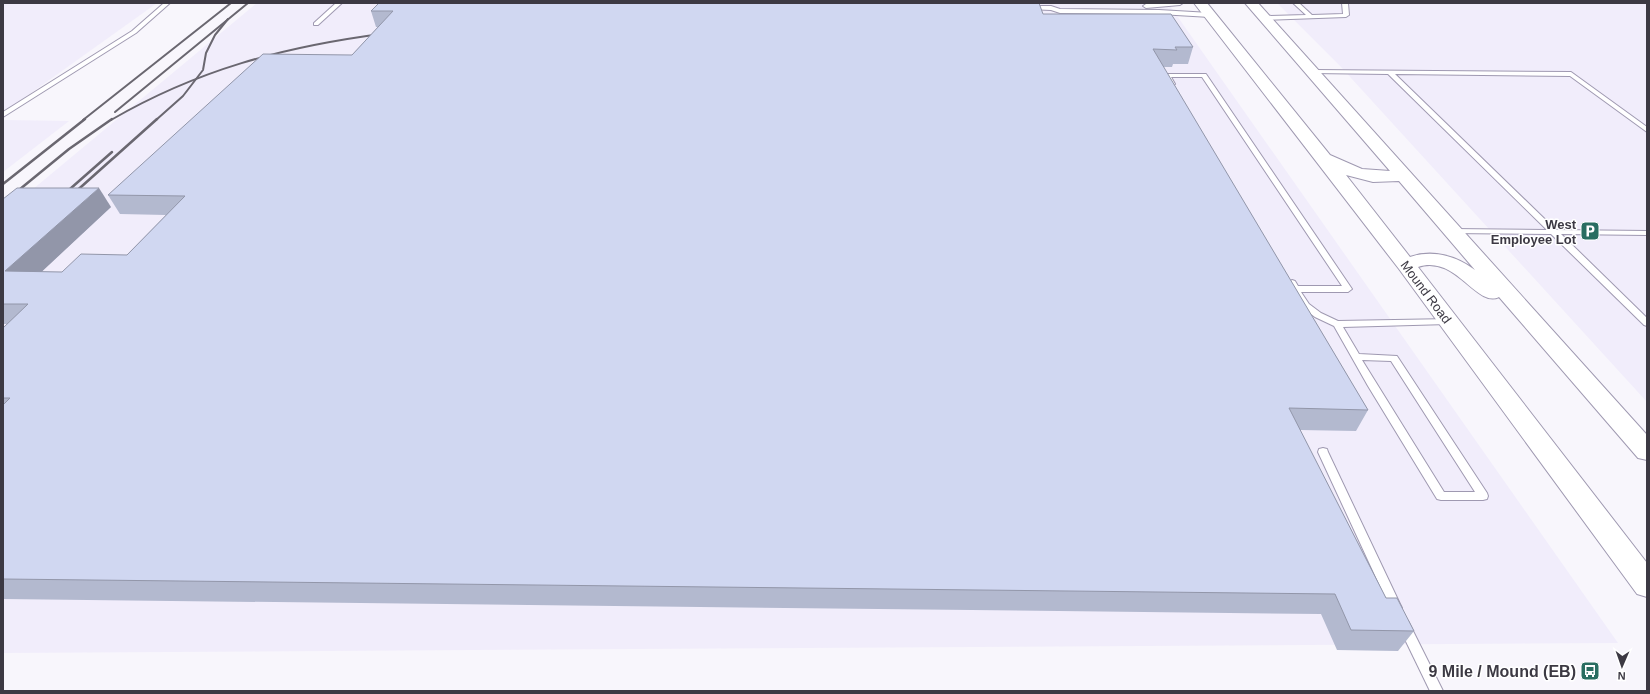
<svg xmlns="http://www.w3.org/2000/svg" width="1650" height="694" font-family="Arial,sans-serif">
<style>
.built{fill:#f1edfb}
.lines{fill:none;stroke-linecap:round;stroke-linejoin:round}
.service-casing{stroke:#9f99b1;stroke-width:2}
.secondary-casing{stroke:#9f99b1;stroke-width:2}
.service{fill:#fff;fill-rule:evenodd}
.secondary{fill:#fff;fill-rule:evenodd}
.rail-far1{stroke:#6a6770;stroke-width:2}
.rail{stroke:#6a6770;stroke-width:2.5}
.wall{fill:#b3b9cf}
.shaded-wall{fill:#9296a9}
.building{fill:#d0d7f1;stroke:#9296a9}
.labels{text-anchor:middle;dominant-baseline:central;stroke-width:3;stroke-linejoin:round;paint-order:stroke}
.poi-label{font-size:13px;font-weight:bold;fill:#3c3943;stroke:#fff;text-anchor:end}
.street-label{font-size:13px;fill:#3c3943;stroke:#fff}
.near-poi-label{font-size:16px;font-weight:bold;fill:#3c3943;stroke:#fff;text-anchor:end}
</style>
<rect width="100%" height="100%" fill="#f8f6fc"/>
<g class="built">
<path d="M 3,3 L 157,3 L 3,113 Z"/>
<path d="M 257,3 L 1168,3 L 1618,643 L 3,653 L 3,214 Z"/>
<path d="M 1277,3 L 1647,3 L 1647,402 L 1341,67 Z"/>
<path d="M 3,120 L 69,121 L 3,172 Z"/>
</g>
<g class="lines">
<g class="service-casing">
<g id="service">
<path d="M 164,3 L 170,3 L 136,33 L 3,117 L 3,112 L 132,31 Z"/>
<path d="M 336,3 L 342,3 L 318,25 L 314,25 L 314,23 Z"/>
<path d="M 1162,3 L 1183,3 L 1180,5 L 1146,8 L 1143,6 L 1146,4 Z"/>
<path d="M 1293,3 L 1299,3 L 1312,15 L 1343,14 L 1342,3 L 1348,3 L 1349,15 L 1346,17 L 1266,20 L 1263,18 L 1266,16 L 1306,15 Z"/>
<path d="M 1030,6 L 1051,6 L 1060,9 L 1159,10 L 1210,13 L 1213,15 L 1210,17 L 1159,14 L 1060,13 L 1051,10 L 1028,9 L 1028,7 Z"/>
<path d="M 1314,70 L 1571,72 L 1647,127 L 1647,132 L 1570,76 L 1395,74 L 1556,230 L 1647,231 L 1647,235 L 1561,234 L 1647,318 L 1647,326 L 1644,325 L 1551,234 L 1449,233 L 1448,231 L 1452,229 L 1547,230 L 1388,74 L 1312,73 L 1311,72 Z"/>
<path d="M 1165,74 L 1206,74 L 1352,289 L 1348,292 L 1301,292 L 1309,304 L 1321,313 L 1338,321 L 1451,319 L 1452,321 L 1448,324 L 1343,327 L 1359,354 L 1397,356 L 1487,493 L 1488,496 L 1487,499 L 1483,500 L 1441,500 L 1437,499 L 1368,386 L 1334,326 L 1315,317 L 1303,308 L 1288,283 L 1292,280 L 1295,281 L 1298,286 L 1342,286 L 1202,77 L 1171,77 L 1175,84 L 1172,86 L 1170,85 L 1164,75 ZM 1362,360 L 1391,361 L 1475,492 L 1444,492 Z"/>
<path d="M 1323,448 L 1327,449 L 1328,452 L 1400,604 L 1402,608 L 1400,612 L 1396,613 L 1392,612 L 1318,452 L 1319,449 Z"/>
<path d="M 1404,620 L 1408,621 L 1443,691 L 1430,691 L 1398,625 L 1400,621 Z"/>
</g>
</g>
<g class="secondary-casing">
<path id="secondary" d="M 1194,3 L 1207,3 L 1330,155 L 1362,169 L 1390,171 L 1245,3 L 1258,3 L 1647,435 L 1647,460 L 1638,458 L 1499,297 C 1476,308 1456,254 1418,267 L 1647,563 L 1647,597 L 1637,594 L 1399,269 ZM 1346,175 L 1373,182 L 1399,181 L 1475,270 C 1456,256 1433,249 1410,257 Z"/>
</g>
<use href="#service" class="service"/>
<use href="#secondary" class="secondary"/>
<g class="rail-far1">
<path d="M 115,112 L 248,3"/>
<path d="M 83,120 L 231,3"/>
<path d="M 111,120 C 197,70 283,47 381,34"/>
<path d="M 156,120 L 183,96 L 203,70 L 206,53 L 215,35 L 228,19"/>
</g>
<g class="rail">
<path d="M 3,184 L 85,119"/>
<path d="M 72,195 L 157,119"/>
<path d="M 62,196 L 112,152"/>
<path d="M 3,203 L 69,149 L 112,119"/>
</g>
</g>
<path class="wall" d="M 371,11 L 1043,14 L 1193,47 L 1188,64 L 1173,64 L 1172,67 L 1163,67 L 1368,410 L 1356,431 L 1300,430 L 1386,598 L 1414,631 L 1398,651 L 1337,650 L 1321,614 L 3,599 L 3,328 L 7,324 L 3,324 L 3,199 L 111,207 L 41,272 L 62,272 L 127,255 L 166,215 L 120,214 L 108,195 L 352,55 L 378,27 L 376,27 Z"/>
<path class="shaded-wall" d="M 99,188 L 111,207 L 20,292 L 5,271 Z"/>
<path class="building" d="M 379,3 L 1039,3 L 1043,14 L 1171,14 L 1193,47 L 1175,47 L 1177,50 L 1153,49 L 1368,410 L 1289,408 L 1386,598 L 1397,598 L 1414,631 L 1351,630 L 1335,594 L 3,579 L 3,405 L 10,398 L 3,398 L 3,328 L 28,304 L 3,304 L 3,199 L 17,188 L 99,188 L 5,271 L 62,272 L 81,254 L 127,255 L 185,196 L 108,195 L 263,54 L 352,55 L 393,11 L 371,11 Z"/>
<defs>
<g id="parking-square" transform="scale(1)"><rect x="-9" y="-9" width="18" height="18" rx="4" fill="#296e61" stroke="#fff"/><path d="M-3.5-5.5H1a3.5 3.5 0 0 1 0 7H-1V5.5H-3.5ZM-1-3.4V-.6H.8a1.4 1.4 0 0 0 0-2.8Z" fill="#fff"/></g>
<g id="bus-square" transform="scale(1)"><rect x="-9" y="-9" width="18" height="18" rx="4" fill="#296e61" stroke="#fff"/><path d="M-5-6H5V4H4V6H2V4H-2V6H-4V4H-5ZM-3.5-4V0h7V-4ZM-3.5 1.2v1.5H-2V1.2ZM2 1.2v1.5H3.5V1.2Z" fill="#fff"/></g>
</defs>
<g fill-rule="evenodd">
<use href="#parking-square" x="1590" y="231"/>
<use href="#bus-square" x="1590" y="671"/>
</g>
<g class="labels">
<g class="poi-label">
<text x="1576" y="224">West<tspan x="1576" dy="15">Employee Lot</tspan></text>
</g>
<g class="street-label">
<text transform="translate(1426 292) rotate(53)">Mound Road</text>
</g>
<g class="near-poi-label">
<text x="1576" y="671">9 Mile / Mound (EB)</text>
</g>
</g>
<rect width="1650" height="694" fill="none" stroke="#3c3943" stroke-width="8"/>
<g transform="translate(1622 666) rotate(182)" stroke="#ffffff" stroke-width="3" paint-order="stroke">
<path d="M0-3L7 15L0 10L-7 15Z" fill="#3c3943"/>
<text y="-6" font-size="11" font-weight="bold" text-anchor="middle" fill="#3c3943">N</text>
</g>
</svg>
